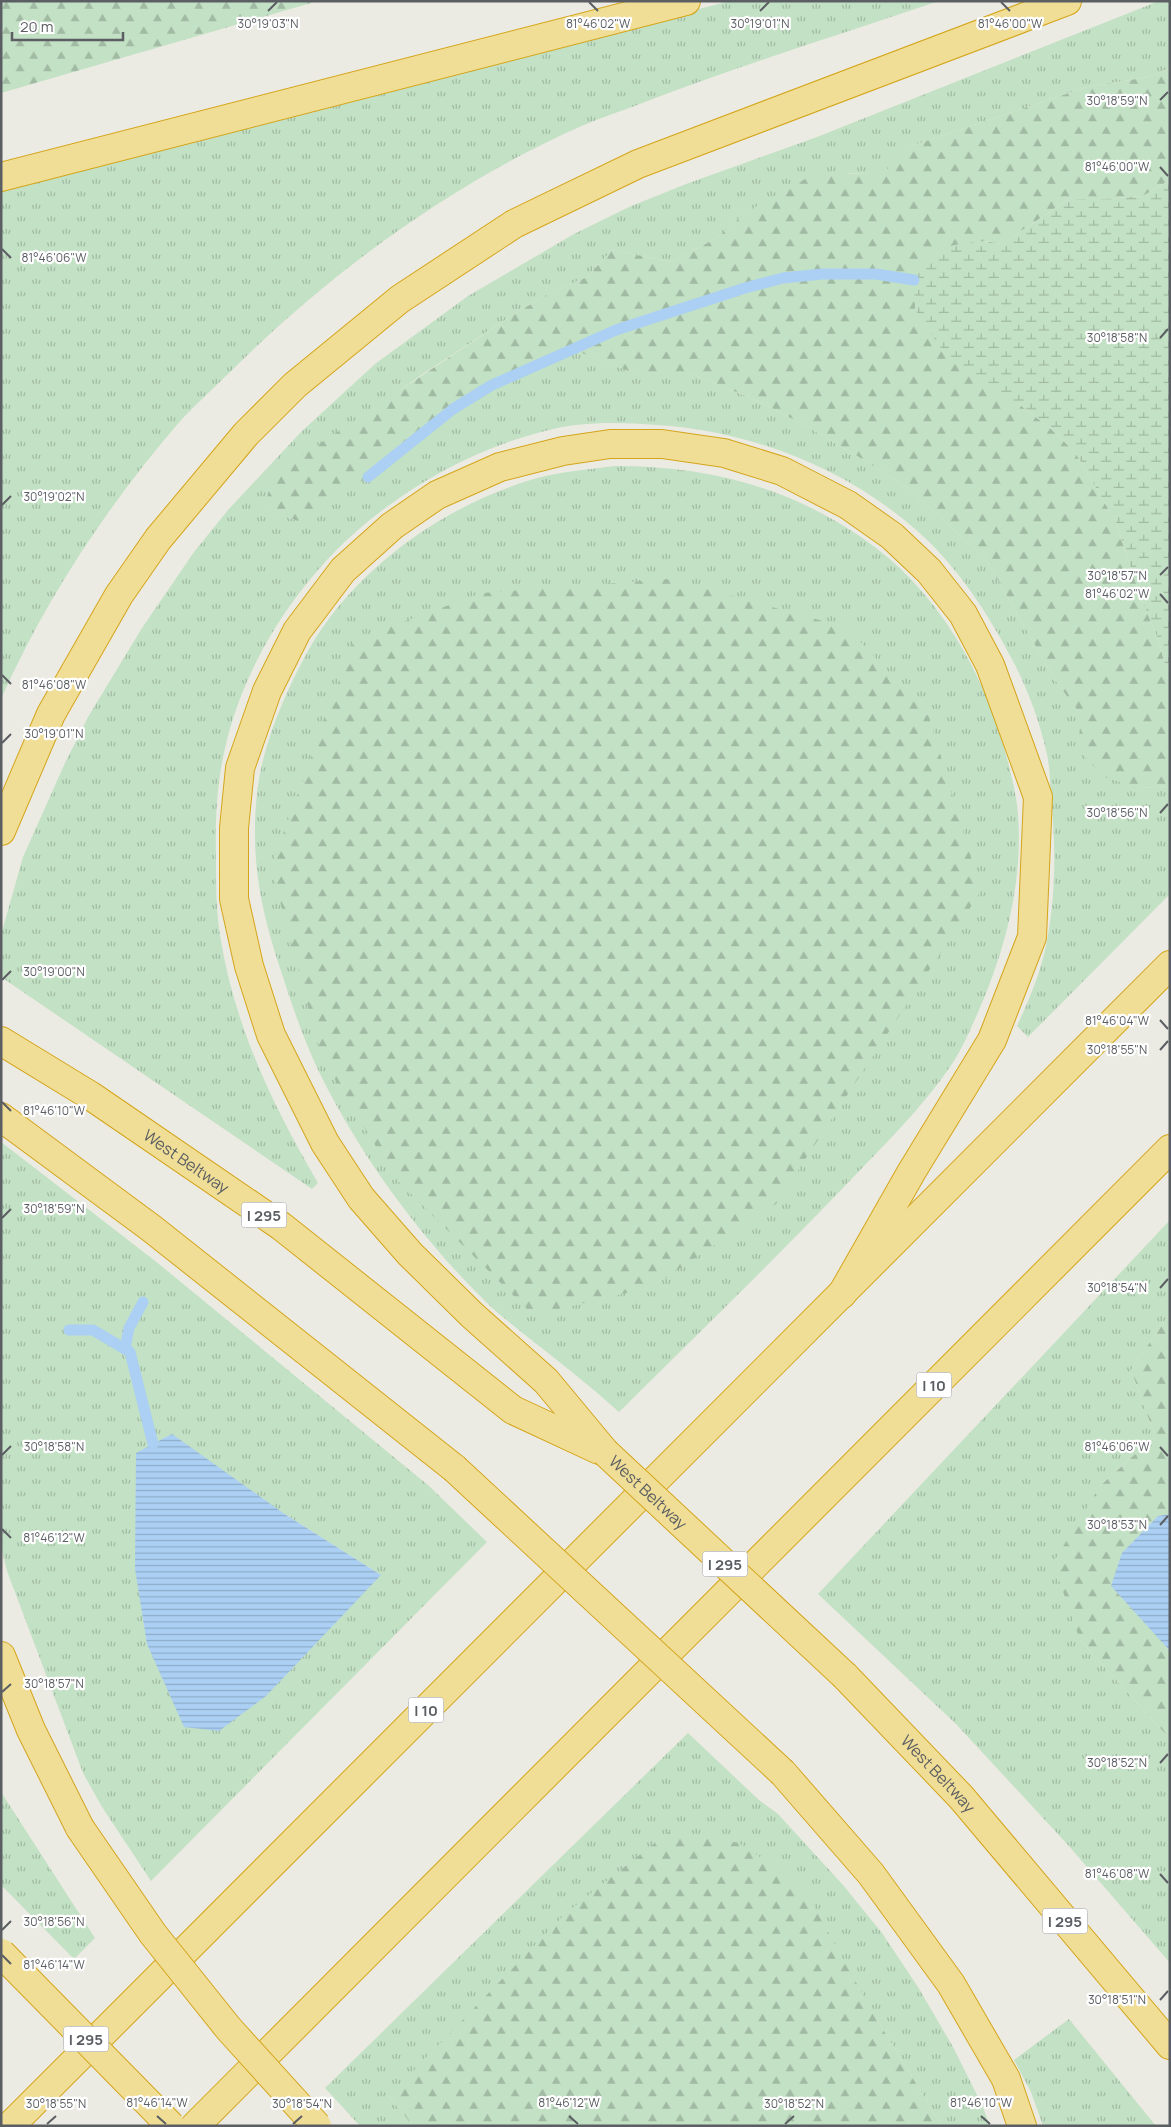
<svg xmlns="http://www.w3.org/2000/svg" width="1171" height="2127" font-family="Manrope,sans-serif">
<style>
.grass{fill:url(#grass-tufts);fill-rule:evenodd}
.forest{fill:url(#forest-firs)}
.wetland{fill:url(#wetland-marsh)}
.water{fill:url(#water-rules)}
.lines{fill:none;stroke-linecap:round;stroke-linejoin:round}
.stream{stroke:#abd0f4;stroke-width:11}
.highway-casing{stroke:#d4a51b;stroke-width:30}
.highway{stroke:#f0de97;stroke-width:28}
.highway-bridge-casing{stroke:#d4a51b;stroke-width:30;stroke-linecap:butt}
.highway-bridge{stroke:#f0de97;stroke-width:28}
.ticks{fill:none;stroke:#5b5e62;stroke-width:2}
.labels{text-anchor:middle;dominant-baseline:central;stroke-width:4.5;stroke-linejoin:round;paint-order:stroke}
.shield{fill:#fff;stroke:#8c8e91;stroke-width:1}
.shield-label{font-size:15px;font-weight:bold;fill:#5b5e62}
.street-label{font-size:16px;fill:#5b5e62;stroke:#fff}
.ticks-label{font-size:12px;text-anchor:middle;fill:#5b5e62;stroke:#fff;stroke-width:4.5;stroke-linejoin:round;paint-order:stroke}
</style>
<defs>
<pattern id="grass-tufts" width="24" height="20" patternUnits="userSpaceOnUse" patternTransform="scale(1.25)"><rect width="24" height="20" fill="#c3e1c4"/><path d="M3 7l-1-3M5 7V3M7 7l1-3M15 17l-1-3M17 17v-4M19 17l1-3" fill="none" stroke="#a1baa3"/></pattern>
<pattern id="forest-firs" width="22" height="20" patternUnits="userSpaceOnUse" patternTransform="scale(1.25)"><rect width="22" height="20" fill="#c3e1c4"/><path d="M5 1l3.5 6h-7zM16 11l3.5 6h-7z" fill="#a1baa3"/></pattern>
<pattern id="wetland-marsh" width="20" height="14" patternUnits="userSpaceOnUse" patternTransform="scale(1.25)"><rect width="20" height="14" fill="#c3e1c4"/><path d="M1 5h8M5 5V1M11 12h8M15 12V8" fill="none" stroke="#a1baa3"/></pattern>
<pattern id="water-rules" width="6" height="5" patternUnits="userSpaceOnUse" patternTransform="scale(1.25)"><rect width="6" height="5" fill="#abd0f4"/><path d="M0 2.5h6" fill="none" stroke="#8eacc9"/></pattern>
</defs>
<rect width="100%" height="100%" fill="#ecebe3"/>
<g class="grass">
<path d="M 730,1 L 939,1 C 841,34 742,65 645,102 C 619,112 591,121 566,133 C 441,191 327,276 230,372 C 214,388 197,403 182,419 C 109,503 46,598 1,699 L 1,188 Z"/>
<path d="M 1159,1 L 1170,1 L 1170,68 L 1148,77 L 1087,87 L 914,145 L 883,174 L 849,173 L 748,211 L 715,239 L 671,262 L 612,250 L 587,277 L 548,294 L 511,316 L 420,376 L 372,410 L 265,509 L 298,521 L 453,409 L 492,385 L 572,349 L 634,373 L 690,373 L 758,401 L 806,426 L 864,460 L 909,489 L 985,558 L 1055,680 L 1139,788 L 1170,786 L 1170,894 L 1028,1037 L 1017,1026 C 1029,1000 1040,974 1046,946 C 1056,897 1056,847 1051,797 C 1050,782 1050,765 1046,750 C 1039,720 1028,690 1014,663 C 988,613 956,564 914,528 C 843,467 750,431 657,425 C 620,422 581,421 545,431 C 481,447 422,478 371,519 C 302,574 246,659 226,744 C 217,780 215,819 216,856 C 216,884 216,913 221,941 C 235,1027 274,1108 318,1183 L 312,1189 L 1,977 L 1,935 L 23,857 L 65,763 L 88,717 L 142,628 L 194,552 L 228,510 L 301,432 L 375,364 L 468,296 L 574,234 L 629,207 L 686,184 L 817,137 Z"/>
<path d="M 615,466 C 706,466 786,486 861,537 C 938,589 986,675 1008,762 C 1012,779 1017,797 1018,815 C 1023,882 1006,948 979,1010 C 971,1028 963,1047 952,1064 C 921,1110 880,1149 842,1189 C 769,1265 694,1338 619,1412 C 589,1385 557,1360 525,1335 C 512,1324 498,1314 486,1302 C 420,1237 362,1158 321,1076 C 305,1043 293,1009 282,974 C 261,911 250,860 257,793 C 263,742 285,693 309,649 C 357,565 452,500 545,476 C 568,471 592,469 615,466 Z"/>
<path d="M 1,1142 L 154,1260 L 429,1486 L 487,1542 L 151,1881 L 102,1807 L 83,1773 L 7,1571 L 1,1547 ZM 136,1453 L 283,1513 L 381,1575 Z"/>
<path d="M 1170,1220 L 1170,1313 L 1131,1370 L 1155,1436 L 1100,1486 L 1080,1640 L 1170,1739 L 1170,1963 L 1068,1845 L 956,1724 L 818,1594 Z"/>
<path d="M 688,1733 L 759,1800 L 778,1814 L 843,1885 L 882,1933 L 918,1987 L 953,2047 L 982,2105 L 990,2126 L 942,2126 L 876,2018 L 389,2096 L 413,2126 L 360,2126 L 325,2088 Z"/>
<path d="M 1,1792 L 95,1938 L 74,1959 L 1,1885 Z"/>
<path d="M 1069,2019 L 1156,2126 L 1043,2126 L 1031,2092 L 1014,2060 Z"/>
</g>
<g class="forest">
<path d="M 1,1 L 318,1 L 1,93 Z"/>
<path d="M 1170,68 L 1170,180 L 1143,196 L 1102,199 L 1069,199 L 1002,244 L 984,241 L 1019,404 L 1050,428 L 1075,452 L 1116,522 L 1140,596 L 1159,641 L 1165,665 L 1170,670 L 1170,786 L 1139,788 L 1104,777 L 1078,750 L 1081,715 L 1055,680 L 985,558 L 909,489 L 864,460 L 806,426 L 758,401 L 690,373 L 634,373 L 571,349 L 492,385 L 453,409 L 368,477 L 298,521 L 264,509 L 273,475 L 511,316 L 548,294 L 587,277 L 612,250 L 671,262 L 715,239 L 748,211 L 814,174 L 883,173 L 914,145 L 1087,87 L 1148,77 Z"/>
<path d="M 671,579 L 848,628 L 929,717 L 981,891 L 776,1204 L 652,1287 L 533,1315 L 395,1178 L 321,1056 L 271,867 L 354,640 L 482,593 Z"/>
<path d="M 1170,1313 L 1170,1514 L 1158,1516 L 1166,1647 L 1170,1651 L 1170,1739 L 1080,1640 L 1053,1563 L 1100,1486 L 1155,1436 L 1131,1370 Z"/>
<path d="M 670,1831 L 739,1843 L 802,1885 L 876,2018 L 942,2126 L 413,2126 L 389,2096 L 566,1913 Z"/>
</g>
<path class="wetland" d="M 1170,180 L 1170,670 L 1165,665 L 1159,641 L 1140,596 L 1116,522 L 1075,452 L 1050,428 L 1019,404 L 976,379 L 939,346 L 915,309 L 914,280 L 931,256 L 954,245 L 984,241 L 1002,244 L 1069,199 L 1102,199 L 1143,196 Z"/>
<g class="water">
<path d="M 172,1434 L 283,1513 L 381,1575 L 266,1696 L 219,1731 L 184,1727 L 147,1644 L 135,1569 L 136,1453 Z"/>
<path d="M 1170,1514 L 1170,1651 L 1111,1586 L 1122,1553 L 1158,1516 Z"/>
</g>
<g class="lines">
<g class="stream">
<path d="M 368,477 L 453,409 L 492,385 L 616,330 L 745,288 L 783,278 L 822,274 L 876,274 L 914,280"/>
<path d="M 69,1330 L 93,1330 L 130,1352 L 153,1444"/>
<path d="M 125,1349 L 129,1328 L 143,1302"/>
</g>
<g class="highway-casing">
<g id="highway">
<path d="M 1,177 L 686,1"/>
<path d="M 1,831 L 51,714 L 119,595 L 158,539 L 246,434 L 295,385 L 400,299 L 514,224 L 638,164 L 1067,1"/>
<path id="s1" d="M 1,1041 L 91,1096 L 281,1226 L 513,1410 L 599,1450"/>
<path d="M 1,1117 L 151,1228 L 454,1468"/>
<path d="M 605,1452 L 546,1381 L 472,1315 L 410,1254 L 361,1198 L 325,1143 L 271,1035 L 249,966 L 234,899 L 234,828 L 240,768 L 267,691 L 297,631 L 343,570 L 392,526 L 437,495 L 500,467 L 563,451 L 610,444 L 662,444 L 724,453 L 782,471 L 848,505 L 892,536 L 929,571 L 963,614 L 990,665 L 1038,797 L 1032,937 L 992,1040 L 912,1171 L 842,1294"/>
<path d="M 1,1656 L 31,1730 L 80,1828"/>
<path id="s2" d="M 845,1676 L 961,1797 L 1170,2045"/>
<path d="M 783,1773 L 871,1874 L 951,1984 L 1006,2079 L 1022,2126"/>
<path d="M 10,2126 L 1170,965"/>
<path d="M 195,2126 L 1170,1149"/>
</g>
</g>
<use href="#highway" class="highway"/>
<g class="highway-bridge-casing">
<g id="highway-bridge">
<path id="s3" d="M 605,1452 L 845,1676"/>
<path d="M 454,1468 L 783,1773"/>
<path d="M 80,1828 L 153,1934 L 229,2029 L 317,2126"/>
<path d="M 1,1953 L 171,2126"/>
</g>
</g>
<use href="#highway-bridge" class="highway-bridge"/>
</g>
<path class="ticks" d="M 589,2 L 598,11M 1001,2 L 1010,11M 268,11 L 277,2M 760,11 L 769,2M 1160,100 L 1168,92M 1160,167 L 1168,176M 2,249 L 11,258M 1160,338 L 1168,329M 2,505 L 11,496M 1160,575 L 1168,567M 1160,594 L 1168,603M 2,675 L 11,684M 2,743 L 11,734M 1160,813 L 1168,804M 2,980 L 11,971M 1160,1020 L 1168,1029M 1160,1050 L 1168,1041M 2,1102 L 11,1111M 2,1218 L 11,1209M 1160,1288 L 1168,1279M 1160,1447 L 1168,1456M 2,1455 L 11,1446M 1160,1525 L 1168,1516M 2,1529 L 11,1538M 2,1692 L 11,1684M 1160,1763 L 1168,1754M 1160,1874 L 1168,1883M 2,1930 L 11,1921M 2,1955 L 11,1964M 1160,2000 L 1168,1991M 157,2116 L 166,2124M 569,2116 L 578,2124M 981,2116 L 990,2124M 47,2124 L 56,2116M 293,2124 L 302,2116M 785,2124 L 794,2116"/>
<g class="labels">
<g class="shield">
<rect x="241.5" y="1202.5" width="45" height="25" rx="4"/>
<rect x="916.5" y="1372.5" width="35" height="25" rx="4"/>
<rect x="702.5" y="1551.5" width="45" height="25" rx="4"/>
<rect x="408.5" y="1697.5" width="35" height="25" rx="4"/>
<rect x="1042.5" y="1908.5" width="45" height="25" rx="4"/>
<rect x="63.5" y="2026.5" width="45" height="25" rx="4"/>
</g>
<g class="shield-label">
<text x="264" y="1215">I 295</text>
<text x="934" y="1385">I 10</text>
<text x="725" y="1564">I 295</text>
<text x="426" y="1710">I 10</text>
<text x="1065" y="1921">I 295</text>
<text x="86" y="2039">I 295</text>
</g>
<g class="street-label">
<text stroke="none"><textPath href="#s1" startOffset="221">West Beltway</textPath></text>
<text stroke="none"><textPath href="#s3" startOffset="59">West Beltway</textPath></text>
<text stroke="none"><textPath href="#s2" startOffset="135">West Beltway</textPath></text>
</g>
</g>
<g class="ticks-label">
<text x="268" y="28">30°19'03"N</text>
<text x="760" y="28">30°19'01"N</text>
<text x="598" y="28">81°46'02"W</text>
<text x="1010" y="28">81°46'00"W</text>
<text x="1117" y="105">30°18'59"N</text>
<text x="1117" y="171">81°46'00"W</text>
<text x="54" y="262">81°46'06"W</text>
<text x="1117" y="342">30°18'58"N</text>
<text x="54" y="501">30°19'02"N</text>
<text x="1117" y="580">30°18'57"N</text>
<text x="1117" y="598">81°46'02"W</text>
<text x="54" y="689">81°46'08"W</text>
<text x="54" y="738">30°19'01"N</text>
<text x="1117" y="817">30°18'56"N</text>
<text x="54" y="976">30°19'00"N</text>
<text x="1117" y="1025">81°46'04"W</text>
<text x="1117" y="1054">30°18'55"N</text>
<text x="54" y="1115">81°46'10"W</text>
<text x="54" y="1213">30°18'59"N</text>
<text x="1117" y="1292">30°18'54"N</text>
<text x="54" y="1451">30°18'58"N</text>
<text x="1117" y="1451">81°46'06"W</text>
<text x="1117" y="1529">30°18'53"N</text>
<text x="54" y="1542">81°46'12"W</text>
<text x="54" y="1688">30°18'57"N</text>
<text x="1117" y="1767">30°18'52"N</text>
<text x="1117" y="1878">81°46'08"W</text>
<text x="54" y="1926">30°18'56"N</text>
<text x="54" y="1969">81°46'14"W</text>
<text x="1117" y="2004">30°18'51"N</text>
<text x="157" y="2107">81°46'14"W</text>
<text x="569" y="2107">81°46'12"W</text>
<text x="981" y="2107">81°46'10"W</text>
<text x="56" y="2108">30°18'55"N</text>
<text x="302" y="2108">30°18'54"N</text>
<text x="794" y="2108">30°18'52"N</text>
</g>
<rect width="1171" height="2127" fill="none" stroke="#5b5e62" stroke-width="5"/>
<path d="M12 32v8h111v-8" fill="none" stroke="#5b5e62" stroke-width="2.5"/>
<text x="20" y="32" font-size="15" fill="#5b5e62" stroke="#ffffff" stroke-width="4" paint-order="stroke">20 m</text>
</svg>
